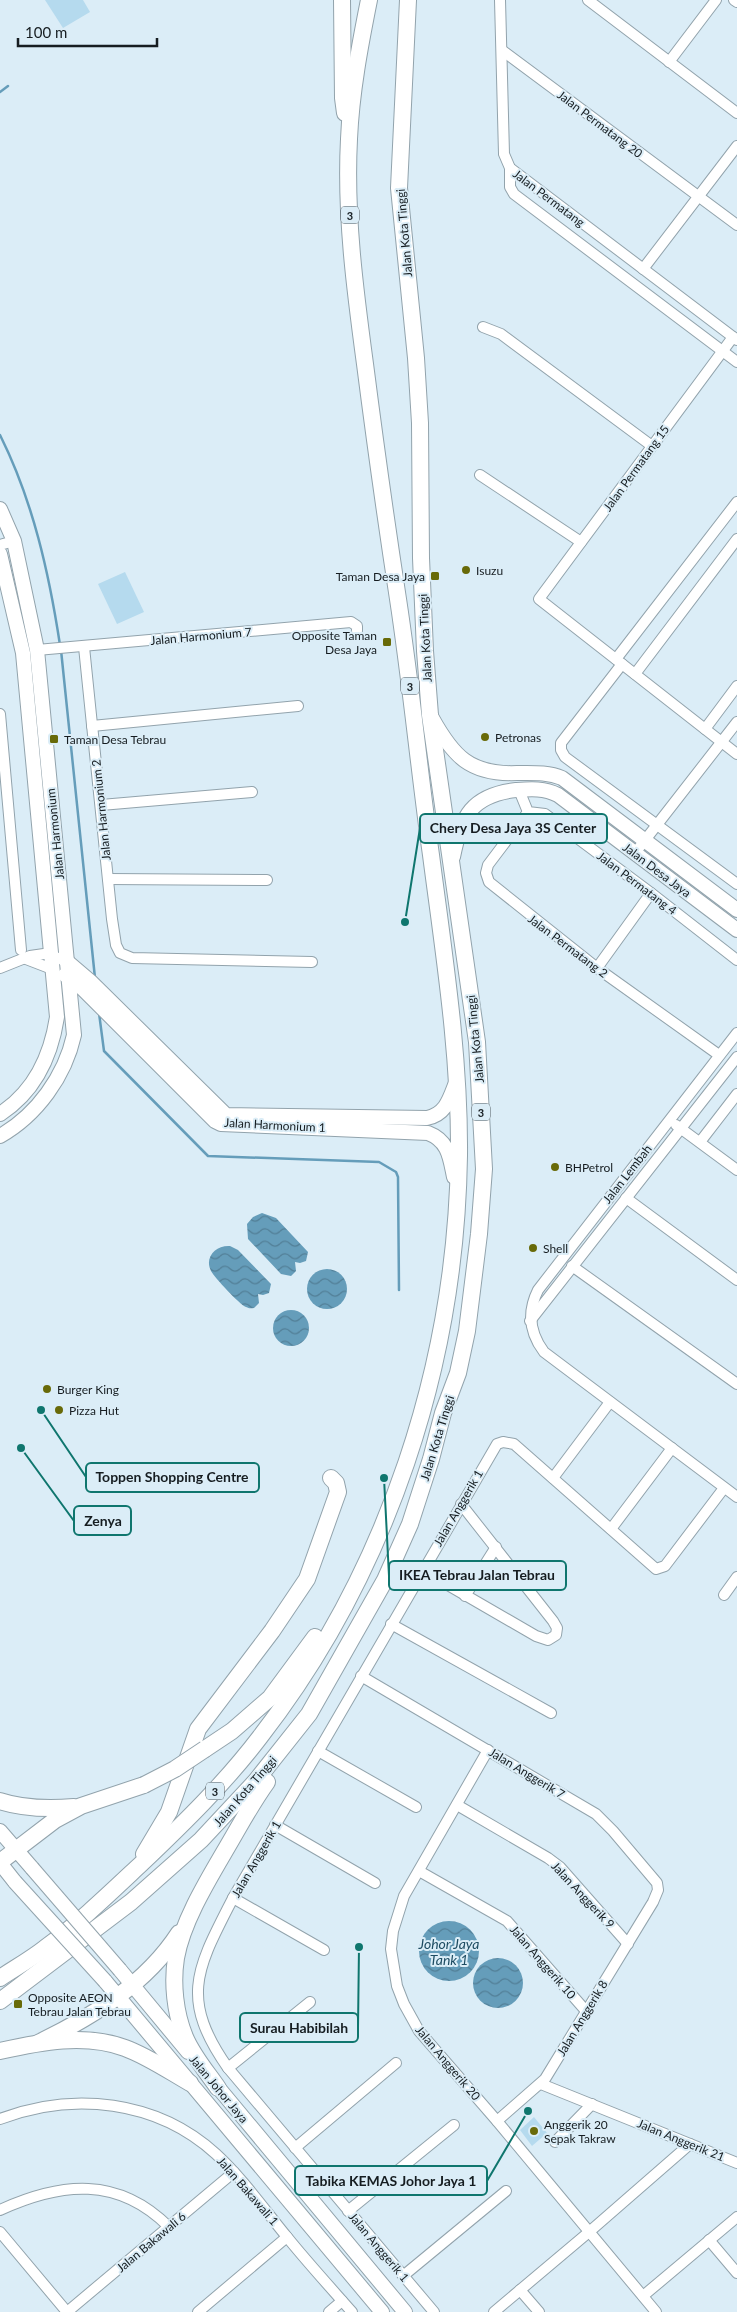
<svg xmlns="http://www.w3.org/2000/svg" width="737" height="2312" font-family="Lato,sans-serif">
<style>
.green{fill:#b5daee}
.water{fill:url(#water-waves)}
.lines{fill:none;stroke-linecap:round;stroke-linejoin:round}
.stream{stroke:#659dba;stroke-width:2.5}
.minor-casing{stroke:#92a3ac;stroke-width:12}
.secondary-casing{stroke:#92a3ac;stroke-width:16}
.trunk-casing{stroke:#92a3ac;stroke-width:18}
.minor{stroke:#fff;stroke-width:10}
.secondary{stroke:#fff;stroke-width:14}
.trunk{stroke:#fff;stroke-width:16}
.secondary-bridge-casing{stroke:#92a3ac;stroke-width:16;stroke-linecap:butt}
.trunk-bridge-casing{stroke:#92a3ac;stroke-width:18;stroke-linecap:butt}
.secondary-bridge{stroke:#fff;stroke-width:14}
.trunk-bridge{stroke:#fff;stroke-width:16}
.poi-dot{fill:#686a08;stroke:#dbedf7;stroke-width:2}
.labels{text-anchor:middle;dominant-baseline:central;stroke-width:4;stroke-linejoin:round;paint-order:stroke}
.shield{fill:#dbedf7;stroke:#515b61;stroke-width:1}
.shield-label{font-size:11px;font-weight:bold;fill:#161d21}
.street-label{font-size:12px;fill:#161d21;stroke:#dbedf7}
.poi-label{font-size:12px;fill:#161d21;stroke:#dbedf7;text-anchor:start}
.water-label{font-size:14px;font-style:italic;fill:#1e4c62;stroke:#dbedf7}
.leader{fill:none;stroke:#0f766e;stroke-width:2}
.callout-dot{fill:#0f766e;stroke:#dbedf7;stroke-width:2}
.callout{fill:#dbedf7;stroke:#0f766e;stroke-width:2}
.callout-label{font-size:14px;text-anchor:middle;font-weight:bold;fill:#161d21}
</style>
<defs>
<pattern id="water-waves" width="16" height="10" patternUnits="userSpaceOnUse" patternTransform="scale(1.25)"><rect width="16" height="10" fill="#659dba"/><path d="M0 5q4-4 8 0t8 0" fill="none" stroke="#527f97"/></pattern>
</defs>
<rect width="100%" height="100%" fill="#dbedf7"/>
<g class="green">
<path d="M 45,0 L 83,0 L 90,12 L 63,28 Z"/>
<path d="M 125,572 L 144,612 L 117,624 L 98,584 Z"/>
<path d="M 534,2117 L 547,2133 L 532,2146 L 520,2130 Z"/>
</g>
<g class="water">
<path d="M 262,1213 L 276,1218 L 308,1252 L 306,1261 L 300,1263 L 295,1262 L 296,1271 L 291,1276 L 281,1274 L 248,1239 L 247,1224 L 253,1217 Z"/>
<path d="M 230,1246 L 238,1250 L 271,1284 L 269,1293 L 263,1295 L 258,1294 L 259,1303 L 254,1308 C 251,1308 250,1309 246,1307 C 239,1304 215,1278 211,1271 C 204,1257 216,1245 230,1246 Z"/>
<circle cx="327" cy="1289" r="20"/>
<circle cx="291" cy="1328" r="18"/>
<circle cx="449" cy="1951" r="30"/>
<circle cx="498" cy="1983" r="25"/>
</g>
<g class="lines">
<g class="stream">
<path d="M 0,92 L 8,86"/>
<path d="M 0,435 C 33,501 49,573 60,645"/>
<path d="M 61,650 L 95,978"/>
<path d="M 99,1013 L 104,1051 L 208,1156 L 379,1162 L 396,1172 L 398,1177 L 399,1290"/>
</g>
<g class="minor-casing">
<g id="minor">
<path d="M 500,0 L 504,154 L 510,168 L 737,340"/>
<path d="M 588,0 L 737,113"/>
<path d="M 734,0 L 737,2"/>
<path d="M 503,51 L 737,225"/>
<path d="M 669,62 L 716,0"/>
<path d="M 510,168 L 510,187 L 514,194 L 737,362"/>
<path d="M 643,269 L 737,146"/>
<path d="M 483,327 L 501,334 L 652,446"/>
<path d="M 733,337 L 539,599 L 737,754"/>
<path d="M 480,475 L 581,542"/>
<path d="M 0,545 L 14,541"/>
<path d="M 84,647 L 112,919 L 116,945 L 120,953 L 132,958 L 312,962"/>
<path d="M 37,650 L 351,622 L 357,626 L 357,631"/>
<path d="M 616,659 L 737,502"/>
<path d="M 622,664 L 561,743 L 561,750 L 565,757 L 737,884"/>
<path d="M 635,674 L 737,539"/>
<path d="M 0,714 L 21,950"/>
<path d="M 92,726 L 298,706"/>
<path d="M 705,729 L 737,686"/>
<path d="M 519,790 L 528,812 L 545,814 L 651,893 L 737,960"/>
<path d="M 101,805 L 252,792"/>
<path d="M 528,812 L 488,865 L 486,873 L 489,882 L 597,968 L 719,1055"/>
<path d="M 635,853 L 737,722"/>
<path d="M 108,879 L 267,880"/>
<path d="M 26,959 L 52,969"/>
<path d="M 0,968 L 30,956 L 51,953"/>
<path d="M 597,968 L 651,893"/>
<path d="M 737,1033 L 538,1290 C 527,1312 529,1332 544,1352 L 737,1497"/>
<path d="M 676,1125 L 737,1170"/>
<path d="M 700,1142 L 737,1094"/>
<path d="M 626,1198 L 737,1280"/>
<path d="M 572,1266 L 737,1384"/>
<path d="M 530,1321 L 737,1057"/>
<path d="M 553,1478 L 610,1402"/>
<path d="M 611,1529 L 672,1448"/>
<path d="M 422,1570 L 536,1636 L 548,1640 L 556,1635 L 557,1628 L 553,1621 L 461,1504"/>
<path d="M 724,1595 L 737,1577"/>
<path d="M 465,1596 L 496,1547"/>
<path d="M 391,1624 L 551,1713"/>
<path d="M 361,1676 L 596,1814 L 613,1831 L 657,1883 L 658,1890 L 653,1902 L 545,2079 L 497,2121"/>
<path d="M 488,1750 L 404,1896 L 393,1931 L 391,1949 L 397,1986 L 404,2004 L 419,2031 L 497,2121 L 656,2312"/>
<path d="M 318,1751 L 416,1807"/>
<path d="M 457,1805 L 548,1858 L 560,1867 L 628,1944"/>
<path d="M 275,1825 L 375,1883"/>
<path d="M 419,1871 L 507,1921 L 586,2011"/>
<path d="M 233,1898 L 324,1950"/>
<path d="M 228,2068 L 310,2002"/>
<path d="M 541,2084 L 737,2163"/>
<path d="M 0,2119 C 73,2091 157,2100 216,2154 C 243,2179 264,2209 287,2237 C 308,2263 330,2287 352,2312"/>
<path d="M 555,2142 L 592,2104"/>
<path d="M 295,2148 L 396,2063"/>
<path d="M 0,2210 C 61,2182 118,2176 169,2227"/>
<path d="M 348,2211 L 454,2125"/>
<path d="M 0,2232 L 67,2312"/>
<path d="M 709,2240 L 737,2273"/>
<path d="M 403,2276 L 506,2191"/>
<path d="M 520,2290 L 539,2312"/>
<path d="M 643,2296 L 737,2217"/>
<path d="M 67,2312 L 234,2172"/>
<path d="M 198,2312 L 287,2237"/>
<path d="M 329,2312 L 342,2301"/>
<path d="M 434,2312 L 228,2068 C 178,1997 198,1967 233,1898 L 497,1444 L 503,1442 L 514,1444 L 656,1569 L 665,1566 L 724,1488"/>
<path d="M 494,2312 L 589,2232 L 690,2144"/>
</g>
</g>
<g class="secondary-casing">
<g id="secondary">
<path d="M 0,509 L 14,541 L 37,650 L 74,1035 C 65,1076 37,1115 0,1136"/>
<path d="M 0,554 L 23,653 L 57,1017 C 51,1056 34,1092 0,1114"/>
<path d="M 432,718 C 453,756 470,775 517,773 C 533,773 548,772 562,778 L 737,910"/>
<path d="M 453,857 C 461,816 472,795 516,790 C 531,789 544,788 558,795 L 737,930"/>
<path d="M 63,958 L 90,981 L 226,1115 L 427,1118 C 447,1114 450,1097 457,1080"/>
<path d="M 65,975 L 83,989 L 215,1121 L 221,1124 L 428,1133 C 449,1141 450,1158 454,1177"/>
<path d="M 0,1831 L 32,1868"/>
<path d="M 0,1863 L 15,1882"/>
<path d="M 120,1970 L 188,2052"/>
<path d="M 105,1981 L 382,2312"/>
<path d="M 212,2080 L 405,2312"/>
</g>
</g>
<g class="trunk-casing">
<g id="trunk">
<path d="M 342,0 L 343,98 L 345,113"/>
<path d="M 205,1749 L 232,1731 L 270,1698 L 315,1637"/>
<path d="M 0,1801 C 24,1809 49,1809 74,1807"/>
<path d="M 144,1854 L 169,1812 L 198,1729 L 272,1631 L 307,1579 L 338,1492 L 336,1483 L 331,1478"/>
<path d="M 0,1862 L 55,1820 L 81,1806 L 144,1785"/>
<path d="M 0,1978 C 15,1968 31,1959 45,1948 C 79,1923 111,1892 142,1863 C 184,1823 225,1783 260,1737 C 388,1572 456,1364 459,1156 C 460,1055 444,955 431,855 C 419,770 411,684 398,599 C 386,521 375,442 365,364 C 355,290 345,214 349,139 C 351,92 360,45 369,0"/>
<path d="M 0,2001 L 131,1902 L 201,1840 L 255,1782 L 309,1714 L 385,1580 L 410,1524 L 431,1459 L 443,1413 L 458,1373 L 467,1331 L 479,1234 L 484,1169 L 477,1042 L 430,715 L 425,651 L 421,558 L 420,423 L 416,358 L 399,188 L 408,0"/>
<path d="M 38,2043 C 92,2017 146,1984 179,1933"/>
<path d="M 0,2051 C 40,2042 85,2033 125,2048 C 147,2056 169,2071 190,2083"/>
<path d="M 218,2088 C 207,2072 193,2056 185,2037 C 175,2013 172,1983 176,1958 C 183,1918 213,1872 233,1837 C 244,1818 254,1800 267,1782"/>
</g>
</g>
<use href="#minor" class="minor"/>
<use href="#secondary" class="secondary"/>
<use href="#trunk" class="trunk"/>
<g class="secondary-bridge-casing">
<g id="secondary-bridge">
<path d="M 32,1868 L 120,1970"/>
<path d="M 15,1882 L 105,1981"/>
</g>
</g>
<g class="trunk-bridge-casing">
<path id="trunk-bridge" d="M 144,1785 L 175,1769 L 205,1749"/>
</g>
<use href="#secondary-bridge" class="secondary-bridge"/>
<use href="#trunk-bridge" class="trunk-bridge"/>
</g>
<g class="poi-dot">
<circle cx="466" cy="570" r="5"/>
<rect x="430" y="571" width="10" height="10" rx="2.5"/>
<rect x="382" y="637" width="10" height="10" rx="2.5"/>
<circle cx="485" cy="737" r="5"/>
<rect x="49" y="734" width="10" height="10" rx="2.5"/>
<circle cx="555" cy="1167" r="5"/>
<circle cx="533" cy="1248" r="5"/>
<circle cx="47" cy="1389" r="5"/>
<circle cx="59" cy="1410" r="5"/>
<rect x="13" y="1999" width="10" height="10" rx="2.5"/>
<circle cx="534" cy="2131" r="5"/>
</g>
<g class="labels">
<g class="shield">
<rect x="341" y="206.5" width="18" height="17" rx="4"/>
<rect x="401" y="677.5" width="18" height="17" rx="4"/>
<rect x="472" y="1103.5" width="18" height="17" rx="4"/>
<rect x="206" y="1782.5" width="18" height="17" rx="4"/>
</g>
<g class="shield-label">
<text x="350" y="215">3</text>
<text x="410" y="686">3</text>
<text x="481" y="1112">3</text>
<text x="215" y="1791">3</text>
</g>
<g class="street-label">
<text transform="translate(600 124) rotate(37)">Jalan Permatang 20</text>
<text transform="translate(549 198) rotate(37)">Jalan Permatang</text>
<text transform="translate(404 233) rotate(-95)">Jalan Kota Tinggi</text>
<text transform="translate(636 468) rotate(-54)">Jalan Permatang 15</text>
<text transform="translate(201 636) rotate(-5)">Jalan Harmonium 7</text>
<text transform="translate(425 638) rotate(-93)">Jalan Kota Tinggi</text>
<text transform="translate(101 810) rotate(-96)">Jalan Harmonium 2</text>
<text transform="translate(55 834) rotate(-96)">Jalan Harmonium</text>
<text transform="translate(657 870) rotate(37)">Jalan Desa Jaya</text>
<text transform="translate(637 883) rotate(37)">Jalan Permatang 4</text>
<text transform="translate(568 946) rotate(37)">Jalan Permatang 2</text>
<text transform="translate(475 1039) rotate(-96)">Jalan Kota Tinggi</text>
<text transform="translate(275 1125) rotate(3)">Jalan Harmonium 1</text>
<text transform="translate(627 1174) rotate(-52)">Jalan Lembah</text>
<text transform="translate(437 1438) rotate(-73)">Jalan Kota Tinggi</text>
<text transform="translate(458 1508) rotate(-60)">Jalan Anggerik 1</text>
<text transform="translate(527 1773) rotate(31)">Jalan Anggerik 7</text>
<text transform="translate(245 1791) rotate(-49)">Jalan Kota Tinggi</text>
<text transform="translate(256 1859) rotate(-60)">Jalan Anggerik 1</text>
<text transform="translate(583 1895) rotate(47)">Jalan Anggerik 9</text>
<text transform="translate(543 1962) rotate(49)">Jalan Anggerik 10</text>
<text transform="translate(582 2018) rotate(-59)">Jalan Anggerik 8</text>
<text transform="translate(448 2063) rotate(50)">Jalan Anggerik 20</text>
<text transform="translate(219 2089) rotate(50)">Jalan Johor Jaya</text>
<text transform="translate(681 2140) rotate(22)">Jalan Anggerik 21</text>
<text transform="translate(248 2191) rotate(49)">Jalan Bakawali 1</text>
<text transform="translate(151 2242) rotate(-40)">Jalan Bakawali 6</text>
<text transform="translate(379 2247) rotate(50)">Jalan Anggerik 1</text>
</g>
<g class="poi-label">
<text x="476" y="570">Isuzu</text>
<text x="425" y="576" text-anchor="end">Taman Desa Jaya</text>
<text x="377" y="635" text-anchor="end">Opposite Taman<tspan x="377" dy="14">Desa Jaya</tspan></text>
<text x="495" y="737">Petronas</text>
<text x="64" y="739">Taman Desa Tebrau</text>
<text x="565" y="1167">BHPetrol</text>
<text x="543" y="1248">Shell</text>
<text x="57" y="1389">Burger King</text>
<text x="69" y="1410">Pizza Hut</text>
<text x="28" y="1997">Opposite AEON<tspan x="28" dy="14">Tebrau Jalan Tebrau</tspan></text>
<text x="544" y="2124">Anggerik 20<tspan x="544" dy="14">Sepak Takraw</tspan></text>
</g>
<g class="water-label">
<text x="449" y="1943">Johor Jaya<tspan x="449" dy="16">Tank 1</tspan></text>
</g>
</g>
<path class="leader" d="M405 922L420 828M41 1410L86 1477M21 1448L74 1521M384 1478L389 1576M359 1947L358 2028M528 2111L487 2181"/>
<g class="callout-dot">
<circle cx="405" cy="922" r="5"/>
<circle cx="41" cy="1410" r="5"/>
<circle cx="21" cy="1448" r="5"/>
<circle cx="384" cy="1478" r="5"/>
<circle cx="359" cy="1947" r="5"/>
<circle cx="528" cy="2111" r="5"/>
</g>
<g class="callout">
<rect x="420" y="814" width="187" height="29" rx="5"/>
<rect x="86" y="1463" width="173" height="29" rx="5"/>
<rect x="74" y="1506" width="57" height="29" rx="5"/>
<rect x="389" y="1561" width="177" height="29" rx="5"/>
<rect x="240" y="2013" width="118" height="29" rx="5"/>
<rect x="295" y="2166" width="192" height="29" rx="5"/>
</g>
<g class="callout-label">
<text x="513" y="833">Chery Desa Jaya 3S Center</text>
<text x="172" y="1482">Toppen Shopping Centre</text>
<text x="103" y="1526">Zenya</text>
<text x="477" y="1580">IKEA Tebrau Jalan Tebrau</text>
<text x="299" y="2033">Surau Habibilah</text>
<text x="391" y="2186">Tabika KEMAS Johor Jaya 1</text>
</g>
<path d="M18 38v8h139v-8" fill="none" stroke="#161d21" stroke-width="2.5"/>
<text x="25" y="38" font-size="15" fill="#161d21" stroke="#dbedf7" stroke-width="4" paint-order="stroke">100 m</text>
</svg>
